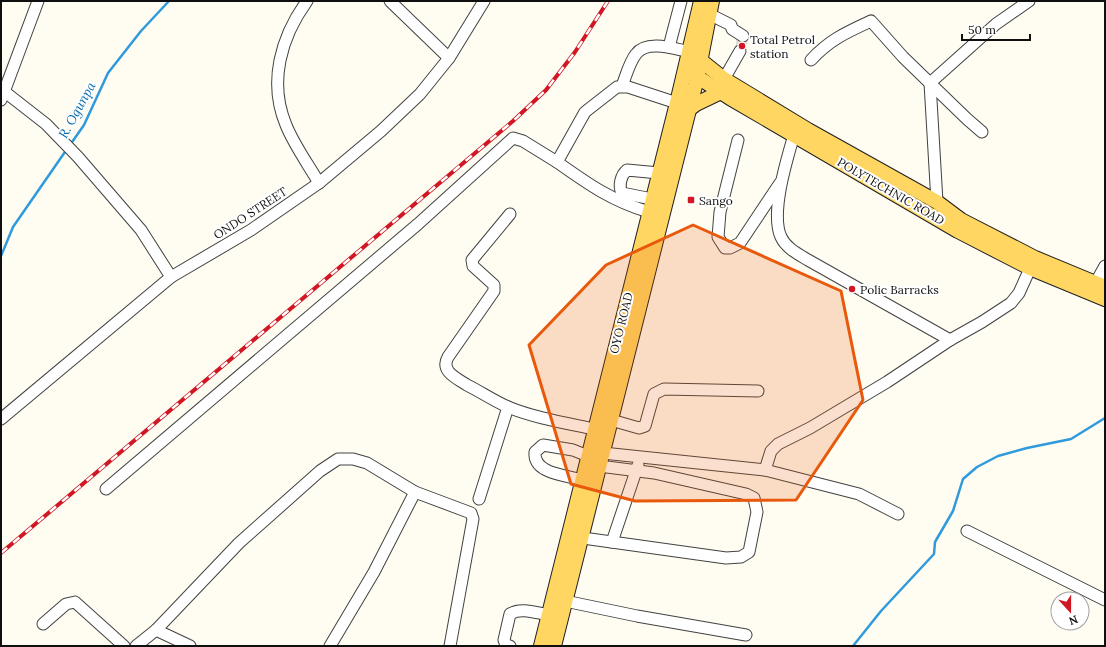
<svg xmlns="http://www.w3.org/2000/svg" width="1106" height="647" font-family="Lora,serif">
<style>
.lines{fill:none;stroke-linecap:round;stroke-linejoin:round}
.stream{stroke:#2f9adc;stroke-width:2.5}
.minor-tunnel{stroke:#dbd8d0;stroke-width:11;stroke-dasharray:11 5.5;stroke-linecap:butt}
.minor-casing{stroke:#424242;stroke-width:13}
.major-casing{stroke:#202020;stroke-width:16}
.minor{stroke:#fff;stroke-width:11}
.major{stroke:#ffd662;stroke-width:14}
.rail-casing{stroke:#d01723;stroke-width:4}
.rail{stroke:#fff;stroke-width:2.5;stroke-dasharray:8;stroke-linecap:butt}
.marked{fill:#e8590c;fill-opacity:0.2;stroke:#e8590c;stroke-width:3;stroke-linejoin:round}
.poi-dot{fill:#d01723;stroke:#fff;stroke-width:1.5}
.labels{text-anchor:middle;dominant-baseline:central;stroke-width:4;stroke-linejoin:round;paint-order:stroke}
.poi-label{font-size:12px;fill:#0f0f0f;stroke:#fff;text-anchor:start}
.street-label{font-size:12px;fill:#0f0f0f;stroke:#fff}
.water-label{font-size:13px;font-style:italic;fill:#096bb0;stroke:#fff}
</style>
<rect width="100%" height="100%" fill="#fffcf2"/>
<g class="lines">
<g class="stream">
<path d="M 70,145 L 84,125 L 108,73 L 141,31 L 169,1"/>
<path d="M 1,256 L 13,227 L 67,149"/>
<path d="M 853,646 L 881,611 L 934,554 L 935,542 L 953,511 L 963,479 L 977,467 L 998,456 L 1027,448 L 1071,439 L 1105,418"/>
</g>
<path class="minor-tunnel" d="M 740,51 L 743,36"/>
<g class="minor-casing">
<g id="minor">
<path d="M 307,1 C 281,37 268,82 286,125 C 294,145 308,164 319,183"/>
<path d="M 390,1 L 449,58"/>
<path d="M 709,14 L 731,25 L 732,29 L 743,36"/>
<path d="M 669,47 L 681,1"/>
<path d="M 811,60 C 829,40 847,32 871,21 L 903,57 L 967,119 L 982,132"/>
<path d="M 724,79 L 740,51"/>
<path d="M 622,86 C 626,76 629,63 636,54 C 647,39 675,49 690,52"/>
<path d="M 5,92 L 46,124 L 78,157 L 141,230 L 171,277"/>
<path d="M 1,100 L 38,1"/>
<path d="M 794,135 C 787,159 770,213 781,237 C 786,248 798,254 808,260 L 950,340"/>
<path d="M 738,140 L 720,212 L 718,237 L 725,248 L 730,248 L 740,243 L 780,183"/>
<path d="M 652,199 L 622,193 C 618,186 621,175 627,170 L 659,173"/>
<path d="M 937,202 L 930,83 L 996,24 L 1029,1"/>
<path d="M 649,212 C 612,201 588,184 557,162 L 585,112 L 617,87 L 628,87 L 677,103"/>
<path d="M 510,214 L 472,260 L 473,266 L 494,285 L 494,291 L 448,357 C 440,371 456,378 467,385 C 481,392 494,401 508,407 C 535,418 566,423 594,429"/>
<path d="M 1095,284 L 1105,266"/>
<path d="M 1,419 L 171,277 L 251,230 L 319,183 L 381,131 L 420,94 L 449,58 L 484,1"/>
<path d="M 611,420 L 639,428 L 645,426 L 654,394 L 664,389 L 758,391"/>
<path d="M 603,453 L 765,470 L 859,494 L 898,514"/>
<path d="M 765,470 L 771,451 L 778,444 L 810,428 L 887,382 L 950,340 L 982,322 L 1011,303 L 1019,293 L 1033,262"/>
<path d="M 582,480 C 566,475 533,474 535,452 L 543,445 L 573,450 L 588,456"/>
<path d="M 106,489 L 418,224 L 513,138 L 523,141 L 557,162"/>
<path d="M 479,499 L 508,407"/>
<path d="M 967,531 L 1105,600"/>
<path d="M 583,538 L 726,558 L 741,557 L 749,552 L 757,512 L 754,498 L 746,494 L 654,473 L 599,466"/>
<path d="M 612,542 L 638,465"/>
<path d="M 565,601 L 637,616 L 746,635"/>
<path d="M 43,624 L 66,604 L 75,602 L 124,646"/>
<path d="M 156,630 L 190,646"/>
<path d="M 136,646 L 156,630 L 239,543 L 320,471 L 338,459 L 353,459 L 367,463 L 415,492"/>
<path d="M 330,646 L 374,572 L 415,492 L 471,513 L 473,519 L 450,646"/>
<path d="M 510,646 L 506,645 L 504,640 L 510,614 C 521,607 536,613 549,615"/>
</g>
</g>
<g class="major-casing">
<g id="major">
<path d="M 695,56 L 724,79 L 808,130 L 937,202 L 961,220 L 1035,258 L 1105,287"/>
<path d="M 690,72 L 730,98 L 958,231 L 1030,268 L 1105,299"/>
<path d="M 688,110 L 696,104 L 721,92"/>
<path d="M 541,646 L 677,103 L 701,1"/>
<path d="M 554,646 L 697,78 L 712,1"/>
</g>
</g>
<use href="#minor" class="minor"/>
<use href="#major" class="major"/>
<g class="rail-casing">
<path id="rail" d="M 1,553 L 513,121 L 546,90 L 575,52 L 608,1"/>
</g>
<use href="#rail" class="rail"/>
</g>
<path class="marked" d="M 693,225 L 841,291 L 863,400 L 796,500 L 635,501 L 571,484 L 529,345 L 606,265 Z"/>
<g class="poi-dot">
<circle cx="742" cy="46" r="4"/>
<rect x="687" y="196" width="8" height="8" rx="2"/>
<circle cx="852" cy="289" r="4"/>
</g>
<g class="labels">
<g class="poi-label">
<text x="750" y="39">Total Petrol<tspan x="750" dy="14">station</tspan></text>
<text x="699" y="200">Sango</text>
<text x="860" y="289">Polic Barracks</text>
</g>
<g class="street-label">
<text transform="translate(891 191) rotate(30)">POLYTECHNIC ROAD</text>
<text transform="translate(250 213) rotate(-33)">ONDO STREET</text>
<text transform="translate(621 323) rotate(-76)">OYO ROAD</text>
</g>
<g class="water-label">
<text transform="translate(77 110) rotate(-61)">R. Ogunpa</text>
</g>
</g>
<rect width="1106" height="647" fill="none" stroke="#0f0f0f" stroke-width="4"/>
<g transform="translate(1070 611) rotate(159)"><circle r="19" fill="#ffffff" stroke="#9f9f9f"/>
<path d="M0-3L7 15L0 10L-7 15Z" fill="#d01723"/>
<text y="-6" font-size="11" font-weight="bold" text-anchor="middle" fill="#0f0f0f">N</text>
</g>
<path d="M962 34v6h68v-6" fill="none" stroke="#0f0f0f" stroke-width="2"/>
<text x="968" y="34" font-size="12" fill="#0f0f0f" stroke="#ffffff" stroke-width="3" paint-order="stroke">50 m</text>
</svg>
